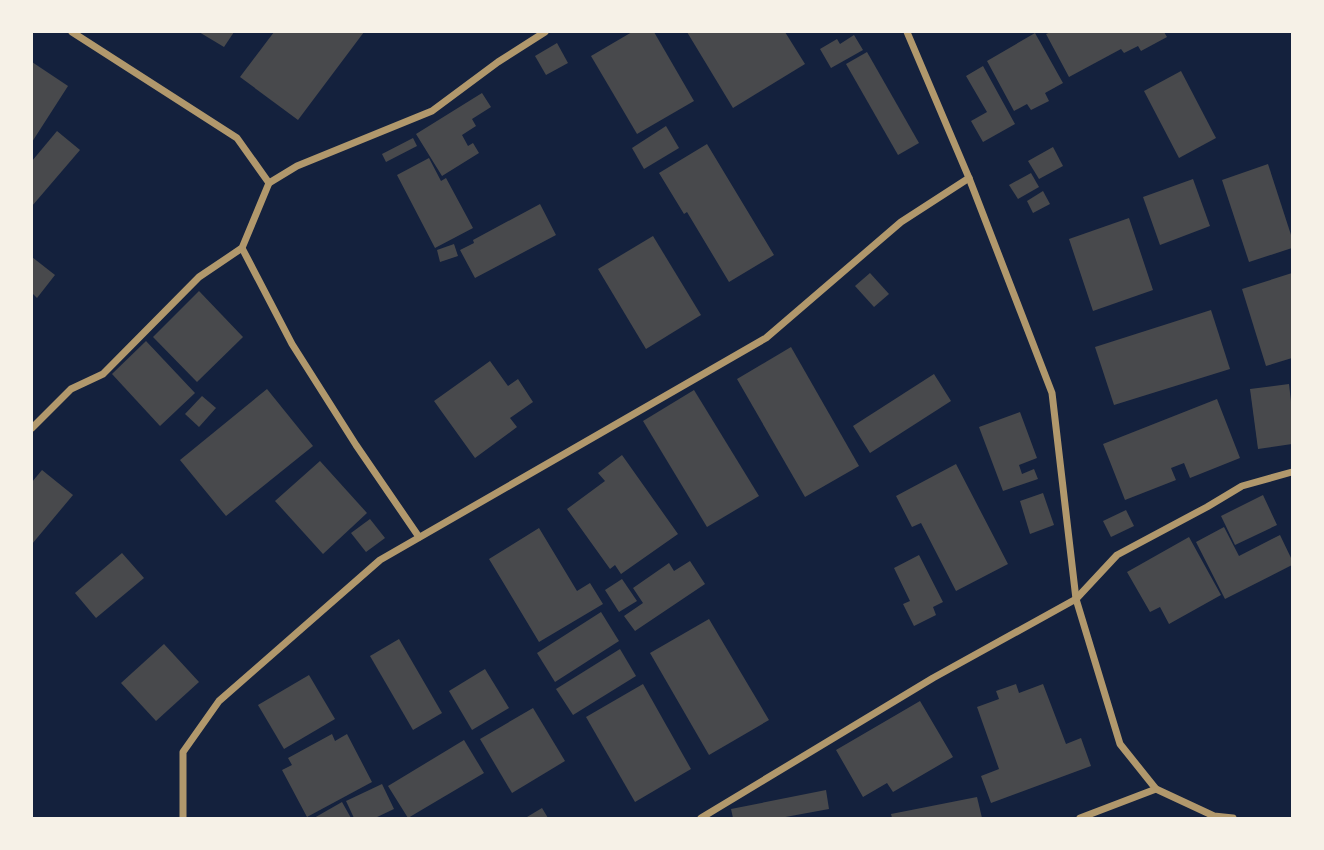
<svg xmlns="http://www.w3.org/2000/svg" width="1324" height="850" font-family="Inter,sans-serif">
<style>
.building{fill:#48494c}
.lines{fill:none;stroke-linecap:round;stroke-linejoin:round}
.minor{stroke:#b1986c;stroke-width:7}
</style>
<rect width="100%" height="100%" fill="#14213d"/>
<g class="building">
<path d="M 199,32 L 234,32 L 224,47 Z"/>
<path d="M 274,32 L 364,32 L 298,120 L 240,77 Z"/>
<path d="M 632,32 L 654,32 L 694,101 L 637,134 L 591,56 Z"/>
<path d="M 687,32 L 785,32 L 805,64 L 733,108 Z"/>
<path d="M 1051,32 L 1164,32 L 1167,37 L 1141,51 L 1138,46 L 1124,53 L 1121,49 L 1069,77 L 1046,34 Z"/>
<path d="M 1035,33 L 1063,83 L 1045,93 L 1049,101 L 1031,110 L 1027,104 L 1014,111 L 987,61 Z"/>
<path d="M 854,35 L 863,50 L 831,68 L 820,49 L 837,39 L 840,44 Z"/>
<path d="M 557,43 L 568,63 L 546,75 L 535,56 Z"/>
<path d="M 867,52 L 919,143 L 898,155 L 846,64 Z"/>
<path d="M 32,62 L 68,86 L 32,142 Z"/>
<path d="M 983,66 L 1015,124 L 983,142 L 971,121 L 987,112 L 966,76 Z"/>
<path d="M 1181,71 L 1216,138 L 1179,158 L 1144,91 Z"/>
<path d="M 482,93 L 491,107 L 472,119 L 476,126 L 462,135 L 468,146 L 473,143 L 479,153 L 442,176 L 416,134 Z"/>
<path d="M 666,126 L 679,148 L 644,169 L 632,148 Z"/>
<path d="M 57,131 L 80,150 L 32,206 L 32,161 Z"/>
<path d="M 413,138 L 417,146 L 386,162 L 382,154 Z"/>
<path d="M 707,144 L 774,255 L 729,282 L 687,212 L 684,214 L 659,173 Z"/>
<path d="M 1053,147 L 1063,166 L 1039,179 L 1028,161 Z"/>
<path d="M 429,158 L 441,181 L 446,178 L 473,228 L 435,248 L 397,175 Z"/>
<path d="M 1268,164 L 1292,238 L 1292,248 L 1249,262 L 1222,180 Z"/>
<path d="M 1031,173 L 1039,187 L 1018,199 L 1009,185 Z"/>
<path d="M 1193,179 L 1210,226 L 1160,245 L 1143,197 Z"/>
<path d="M 1043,191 L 1050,204 L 1033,213 L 1027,201 Z"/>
<path d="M 540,204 L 556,235 L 475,278 L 460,250 L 474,243 L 473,240 Z"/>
<path d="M 1129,218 L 1153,290 L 1093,311 L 1069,239 Z"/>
<path d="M 653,236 L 701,315 L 646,349 L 598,269 Z"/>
<path d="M 454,244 L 458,256 L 440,262 L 437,250 Z"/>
<path d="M 32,257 L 55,275 L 37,298 L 32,293 Z"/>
<path d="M 870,273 L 889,294 L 874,307 L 855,286 Z"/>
<path d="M 1292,273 L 1292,358 L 1266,366 L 1242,289 Z"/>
<path d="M 199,291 L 243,337 L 197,382 L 153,337 Z"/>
<path d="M 1211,310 L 1230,369 L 1114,405 L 1095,347 Z"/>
<path d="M 146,341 L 195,393 L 160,426 L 112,374 Z"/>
<path d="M 791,347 L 859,466 L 805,497 L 737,379 Z"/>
<path d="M 490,361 L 508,386 L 518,379 L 533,402 L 510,418 L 517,427 L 475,458 L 434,401 Z"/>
<path d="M 934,374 L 951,401 L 870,453 L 853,426 Z"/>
<path d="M 1289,384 L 1292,410 L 1292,444 L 1258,449 L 1250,389 Z"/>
<path d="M 267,389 L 313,446 L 226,516 L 180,460 Z"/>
<path d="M 694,390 L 759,496 L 707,527 L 643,421 Z"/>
<path d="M 202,396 L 216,408 L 199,427 L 185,414 Z"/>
<path d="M 1217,399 L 1240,458 L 1190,478 L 1184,463 L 1171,468 L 1176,480 L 1125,500 L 1103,444 Z"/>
<path d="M 1020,412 L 1037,458 L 1019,465 L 1022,474 L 1034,469 L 1038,479 L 1003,491 L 979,427 Z"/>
<path d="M 622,455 L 678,534 L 621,574 L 615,565 L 610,569 L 567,509 L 605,481 L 598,473 Z"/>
<path d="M 320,461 L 367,513 L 323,554 L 275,501 Z"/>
<path d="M 956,464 L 1008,564 L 956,591 L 921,523 L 912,527 L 896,496 Z"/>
<path d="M 42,470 L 73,495 L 32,544 L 32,482 Z"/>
<path d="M 1043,493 L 1054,525 L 1030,534 L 1020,501 Z"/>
<path d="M 1263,495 L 1277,525 L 1235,545 L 1221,516 Z"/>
<path d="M 1126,510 L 1134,526 L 1111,537 L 1103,521 Z"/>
<path d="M 370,519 L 385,538 L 366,552 L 351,533 Z"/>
<path d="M 1224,527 L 1239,556 L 1280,535 L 1292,560 L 1292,565 L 1225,599 L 1196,542 Z"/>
<path d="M 539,528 L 577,591 L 590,583 L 603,604 L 539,642 L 489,559 Z"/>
<path d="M 1189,537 L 1221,595 L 1169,624 L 1160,607 L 1150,612 L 1127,572 Z"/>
<path d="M 122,553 L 144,578 L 96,618 L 75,593 Z"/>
<path d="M 919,555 L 943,602 L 933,607 L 936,615 L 914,626 L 903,604 L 910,601 L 894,568 Z"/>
<path d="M 690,561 L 705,584 L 635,631 L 624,616 L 643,603 L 633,588 L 669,563 L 674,571 Z"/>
<path d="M 622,579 L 637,601 L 619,612 L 605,590 Z"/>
<path d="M 601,612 L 619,641 L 555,682 L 537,653 Z"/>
<path d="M 709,619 L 769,720 L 709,755 L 650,653 Z"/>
<path d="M 399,639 L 442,713 L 413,730 L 370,656 Z"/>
<path d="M 164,644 L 199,682 L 156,721 L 121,683 Z"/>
<path d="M 620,649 L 636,676 L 573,715 L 556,689 Z"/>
<path d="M 485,669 L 509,708 L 472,730 L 449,691 Z"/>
<path d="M 309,675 L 335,719 L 284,749 L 258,705 Z"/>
<path d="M 643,684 L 691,769 L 635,802 L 586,717 Z"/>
<path d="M 1016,684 L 1019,693 L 1043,684 L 1066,744 L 1081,738 L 1091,766 L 991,803 L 981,776 L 999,769 L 977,707 L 999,699 L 996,691 Z"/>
<path d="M 920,701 L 953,757 L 893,792 L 887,783 L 863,797 L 836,750 Z"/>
<path d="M 533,708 L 565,761 L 512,793 L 480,739 Z"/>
<path d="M 332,734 L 335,741 L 347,734 L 372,782 L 307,817 L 282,770 L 292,765 L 288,758 Z"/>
<path d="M 464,740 L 484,773 L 408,818 L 388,786 Z"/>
<path d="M 382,784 L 394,809 L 375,818 L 354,818 L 346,801 Z"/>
<path d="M 826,790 L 829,809 L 780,818 L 733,818 L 731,809 Z"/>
<path d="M 977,797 L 982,818 L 892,818 L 891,814 Z"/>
<path d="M 342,802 L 351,818 L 314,818 Z"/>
<path d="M 542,808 L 548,818 L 528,818 L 527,817 Z"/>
</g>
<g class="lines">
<g class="minor">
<path d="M 72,32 L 237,138 L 269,183"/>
<path d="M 907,32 L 969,178 L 1052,393 L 1076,599 L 1120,744 L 1156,789 L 1214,816 L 1233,818"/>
<path d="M 242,248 L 292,344 L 356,445 L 419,537"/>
<path d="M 32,428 L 71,389 L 103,374 L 199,277 L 242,248 L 269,183 L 297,166 L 432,111 L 498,62 L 545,32"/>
<path d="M 183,818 L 183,752 L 219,701 L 380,560 L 766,338 L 901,222 L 969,178"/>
<path d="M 701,818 L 933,678 L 1076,599 L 1117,555 L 1207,507 L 1242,486 L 1292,472"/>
<path d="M 1080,818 L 1156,789"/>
</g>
</g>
<rect width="1324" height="850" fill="none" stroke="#f6f1e7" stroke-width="66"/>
</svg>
